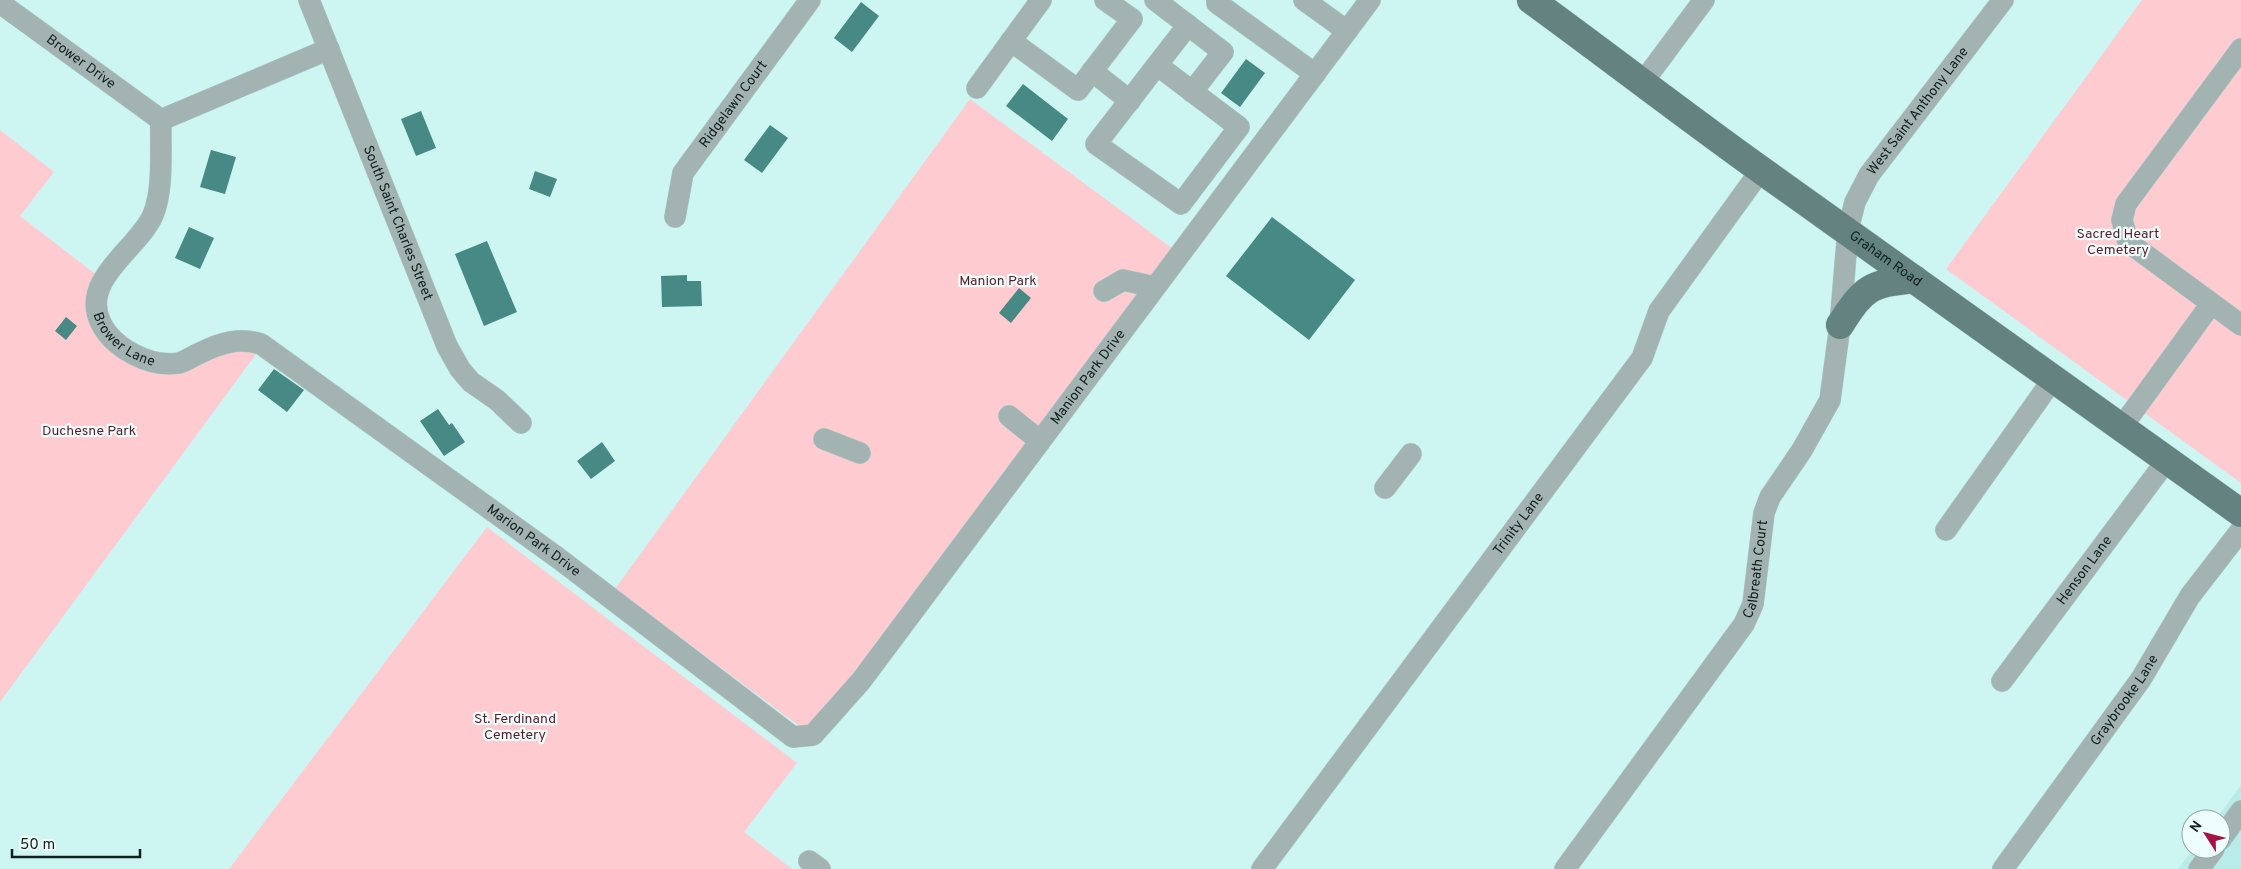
<svg xmlns="http://www.w3.org/2000/svg" width="2241" height="869" font-family="Overpass,sans-serif">
<style>
.built{fill:#b9ece8}
.green{fill:#fecbd1}
.building{fill:#468985}
.lines{fill:none;stroke-linecap:round;stroke-linejoin:round}
.minor-casing{stroke:#abcfcd;stroke-width:22}
.major-casing{stroke:#abcfcd;stroke-width:29}
.minor{stroke:#a2b3b1;stroke-width:21}
.major{stroke:#638280;stroke-width:28}
.labels{text-anchor:middle;dominant-baseline:central;stroke-width:4.5;stroke-linejoin:round;paint-order:stroke}
.street-label{font-size:14px;fill:#10201f;stroke:#eefefc}
.park-label{font-size:14px;fill:#5f1b2c;stroke:#eefefc}
</style>
<rect width="100%" height="100%" fill="#cdf6f3"/>
<path class="built" d="M 2241,785 L 2241,869 L 2178,869 L 2193,849 L 2221,849 L 2221,819 L 2216,819 Z"/>
<g class="green">
<path d="M 2142,0 L 2241,0 L 2241,483 L 1946,269 Z"/>
<path d="M 970,99 L 1180,254 L 818,740 L 615,589 Z"/>
<path d="M 0,130 L 54,172 L 20,216 L 103,280 L 100,321 L 160,363 L 210,347 L 257,353 L 0,702 Z"/>
<path d="M 487,527 L 797,763 L 744,832 L 792,869 L 229,869 Z"/>
</g>
<g class="building">
<path d="M 861,2 L 879,16 L 852,52 L 834,38 Z"/>
<path d="M 1246,59 L 1265,73 L 1240,107 L 1221,93 Z"/>
<path d="M 1023,84 L 1068,119 L 1052,141 L 1006,106 Z"/>
<path d="M 421,111 L 436,148 L 416,156 L 401,119 Z"/>
<path d="M 770,125 L 788,138 L 762,173 L 744,160 Z"/>
<path d="M 211,150 L 236,157 L 225,194 L 200,187 Z"/>
<path d="M 535,171 L 557,179 L 550,197 L 529,189 Z"/>
<path d="M 1272,217 L 1355,280 L 1309,340 L 1226,276 Z"/>
<path d="M 189,227 L 214,238 L 200,269 L 175,258 Z"/>
<path d="M 487,241 L 517,312 L 484,326 L 455,254 Z"/>
<path d="M 687,275 L 687,281 L 701,281 L 702,306 L 662,307 L 661,276 Z"/>
<path d="M 1019,288 L 1031,298 L 1011,323 L 999,313 Z"/>
<path d="M 66,317 L 77,326 L 66,340 L 55,331 Z"/>
<path d="M 274,369 L 304,390 L 287,412 L 258,390 Z"/>
<path d="M 438,409 L 449,425 L 452,423 L 465,442 L 444,456 L 420,421 Z"/>
<path d="M 602,442 L 615,461 L 591,479 L 577,461 Z"/>
</g>
<g class="lines">
<g class="minor-casing">
<g id="minor">
<path id="s1" d="M 309,0 L 447,346 L 460,369 L 471,382 L 497,400 L 521,423"/>
<path d="M 1155,0 L 1223,52 L 1192,92"/>
<path d="M 1217,0 L 1217,3 L 1315,74"/>
<path d="M 1304,0 L 1347,31"/>
<path id="s2" d="M 0,3 L 161,120"/>
<path d="M 1011,41 L 1078,90 L 1132,19 L 1105,0"/>
<path id="s3" d="M 329,49 L 161,120 C 160,148 164,189 153,215 C 139,248 81,279 100,321 C 112,348 150,368 179,363 C 186,361 193,356 200,353 C 220,343 239,337 261,344 L 558,558 L 793,737 L 813,735 L 861,681 L 1370,0"/>
<path d="M 2241,49 L 2126,204 L 2122,220 L 2128,242 L 2241,325"/>
<path d="M 1157,65 L 1096,144 L 1181,204 L 1239,127 L 1157,65 L 1188,25"/>
<path d="M 1092,71 L 1130,101"/>
<path d="M 1643,82 L 1704,0"/>
<path d="M 977,88 L 1041,0"/>
<path id="s4" d="M 675,217 L 683,173 L 810,0"/>
<path d="M 1104,291 L 1123,280 L 1155,287"/>
<path d="M 1009,416 L 1040,441"/>
<path d="M 2121,428 L 2211,304"/>
<path d="M 824,439 L 860,453"/>
<path d="M 1385,488 L 1411,454"/>
<path d="M 1946,530 L 2053,379"/>
<path id="s5" d="M 2002,681 L 2167,460"/>
<path d="M 2221,839 L 2241,811"/>
<path d="M 809,861 L 820,869"/>
<path id="s6" d="M 1262,869 L 1642,358 L 1659,311 L 1761,170"/>
<path id="s7" d="M 1565,869 L 1744,624 L 1753,604 L 1764,513 L 1770,497 L 1802,450 L 1830,400 L 1840,325 L 1848,230 L 1855,202 L 1869,175 L 2003,0"/>
<path id="s8" d="M 2003,869 L 2141,679 L 2190,596 L 2241,530"/>
<path d="M 2199,869 L 2214,849"/>
</g>
</g>
<g class="major-casing">
<g id="major">
<path id="s9" d="M 1531,0 C 1608,56 1684,115 1761,170 C 1921,284 2081,399 2241,513"/>
<path d="M 1840,325 C 1864,287 1870,284 1914,279"/>
</g>
</g>
<use href="#minor" class="minor"/>
<use href="#major" class="major"/>
</g>
<g class="labels">
<g class="street-label">
<text stroke="none"><textPath href="#s2" startOffset="100">Brower Drive</textPath></text>
<text stroke="none"><textPath href="#s4" startOffset="130">Ridgelawn Court</textPath></text>
<text stroke="none"><textPath href="#s7" startOffset="859">West Saint Anthony Lane</textPath></text>
<text stroke="none"><textPath href="#s1" startOffset="240">South Saint Charles Street</textPath></text>
<text stroke="none"><textPath href="#s9" startOffset="439">Graham Road</textPath></text>
<text stroke="none"><textPath href="#s3" startOffset="434">Brower Lane</textPath></text>
<text stroke="none"><textPath href="#s3" startOffset="1718">Manion Park Drive</textPath></text>
<text stroke="none"><textPath href="#s6" startOffset="430">Trinity Lane</textPath></text>
<text stroke="none"><textPath href="#s3" startOffset="921">Marion Park Drive</textPath></text>
<text stroke="none"><textPath href="#s7" startOffset="360">Calbreath Court</textPath></text>
<text stroke="none"><textPath href="#s5" startOffset="138">Henson Lane</textPath></text>
<text stroke="none"><textPath href="#s8" startOffset="208">Graybrooke Lane</textPath></text>
</g>
<g class="park-label">
<text x="2118" y="234">Sacred Heart<tspan x="2118" dy="16">Cemetery</tspan></text>
<text x="998" y="281">Manion Park</text>
<text x="89" y="431">Duchesne Park</text>
<text x="515" y="719">St. Ferdinand<tspan x="515" dy="16">Cemetery</tspan></text>
</g>
</g>
<g transform="translate(2206 834) rotate(306)"><circle r="24" fill="#eefefc" stroke="#95a5a4"/>
<path d="M0-4L9 19L0 12L-9 19Z" fill="#a71145"/>
<text y="-8" font-size="14" font-weight="bold" text-anchor="middle" fill="#10201f">N</text>
</g>
<path d="M12 849v8h128v-8" fill="none" stroke="#10201f" stroke-width="2.5"/>
<text x="20" y="849" font-size="15" fill="#10201f" stroke="#eefefc" stroke-width="4" paint-order="stroke">50 m</text>
</svg>
